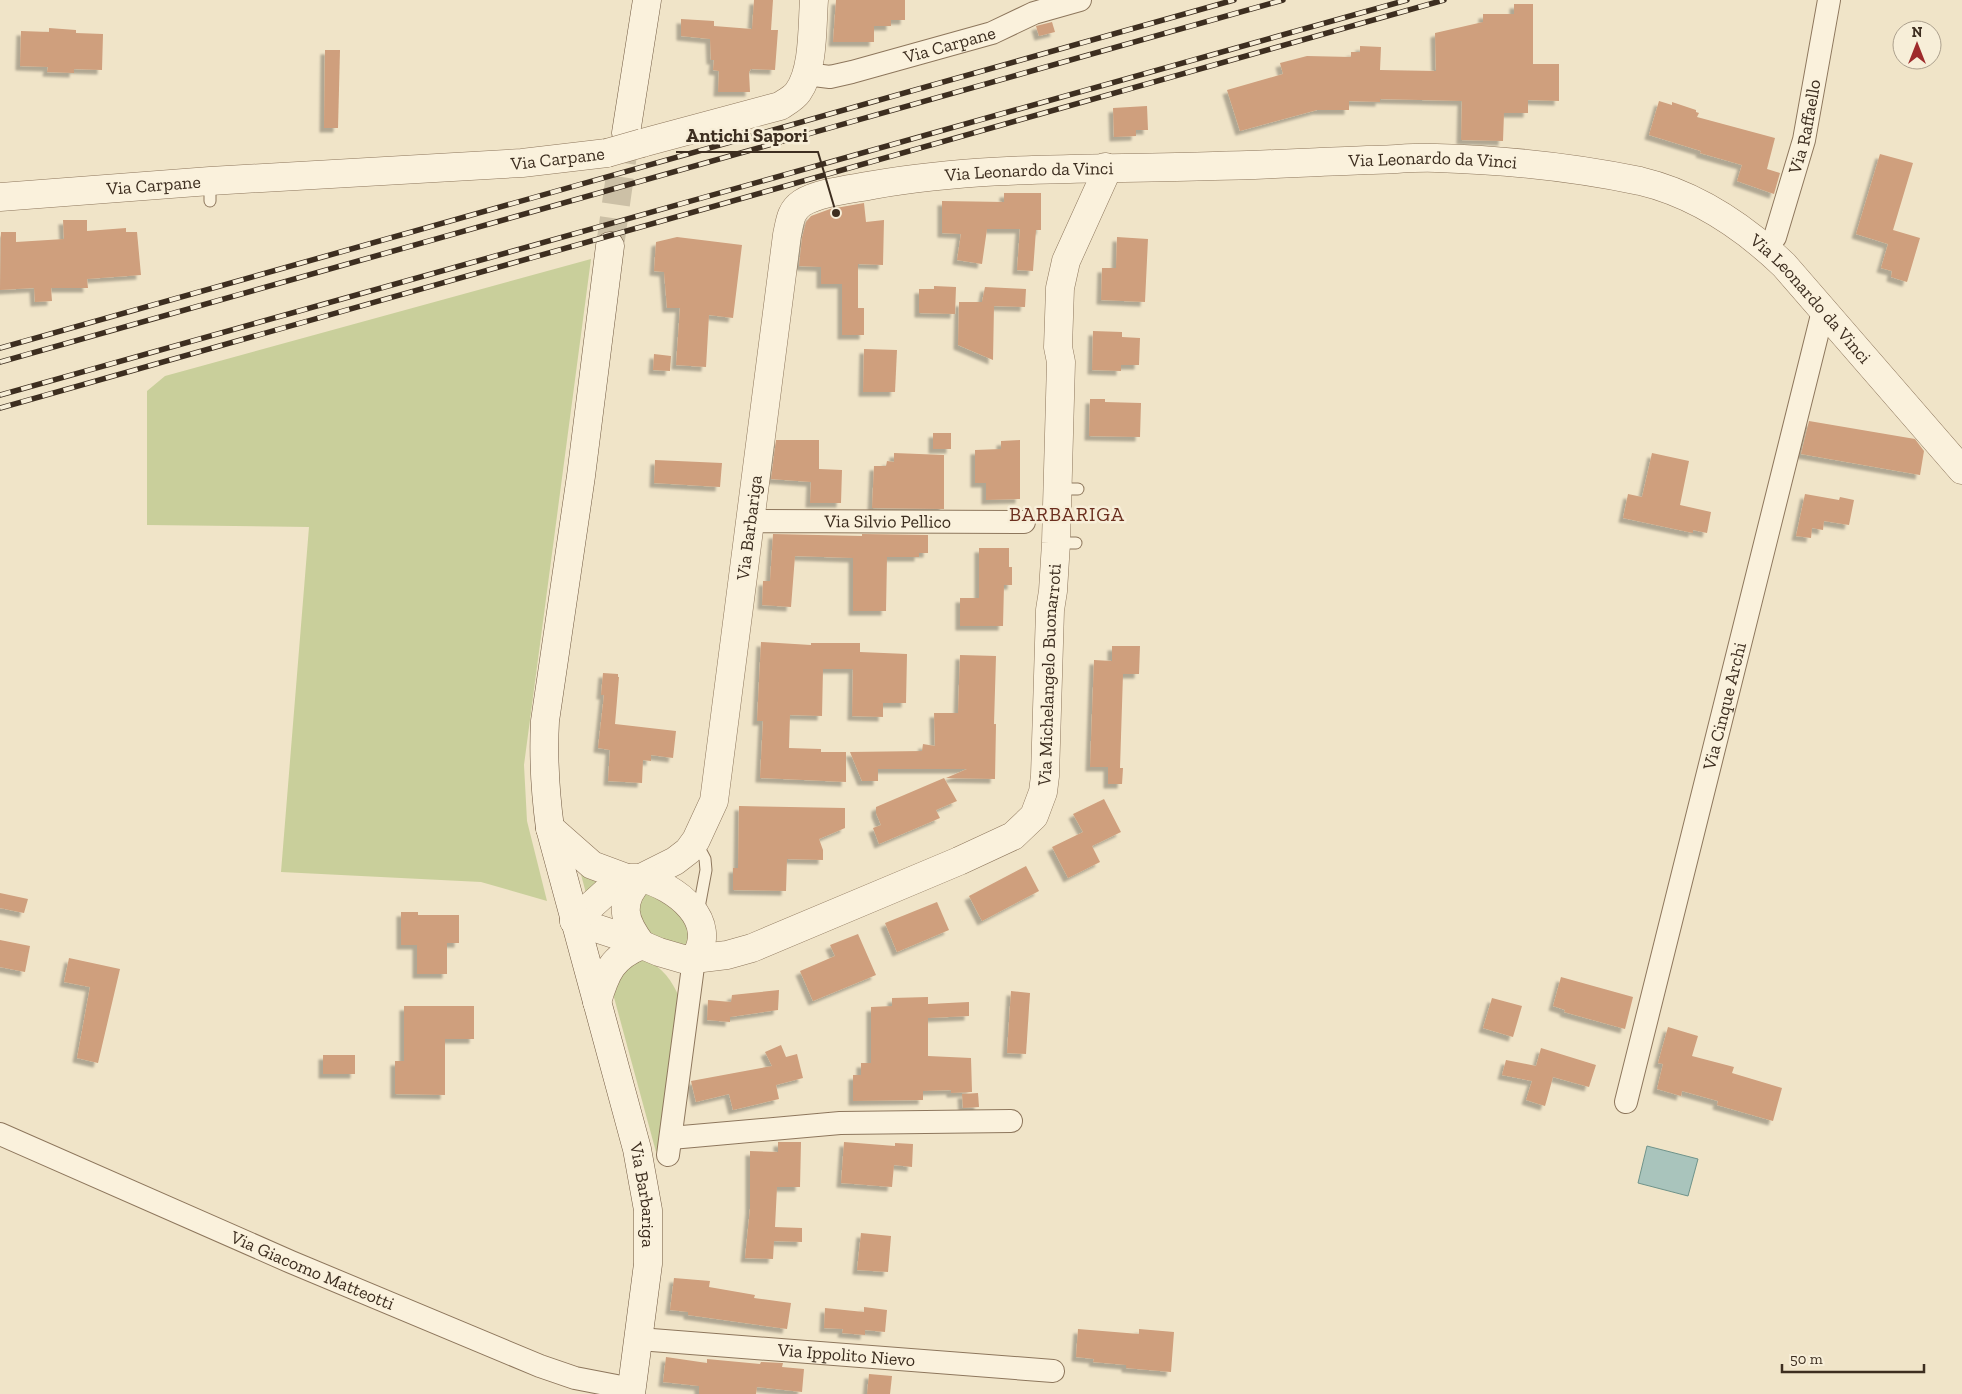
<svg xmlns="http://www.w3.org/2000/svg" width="1962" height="1394" font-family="'Zilla Slab',serif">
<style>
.green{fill:#c9cf9b}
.water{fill:#a9c4bc;stroke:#6f938a}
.building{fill:#cf9f7d;filter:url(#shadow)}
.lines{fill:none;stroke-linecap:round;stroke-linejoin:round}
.secondary-tunnel{stroke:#ccc0a6;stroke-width:28;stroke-dasharray:28 14;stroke-linecap:butt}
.service-casing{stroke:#8d765c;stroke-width:13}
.minor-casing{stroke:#8d765c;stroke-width:24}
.tertiary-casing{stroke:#8d765c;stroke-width:29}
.secondary-casing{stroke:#6f573f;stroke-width:29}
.service{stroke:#faf1dc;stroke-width:11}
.minor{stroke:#faf1dc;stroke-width:22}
.tertiary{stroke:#faf1dc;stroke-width:28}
.secondary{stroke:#faf1dc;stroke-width:28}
.rail-casing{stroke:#3d2e20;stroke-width:5.5}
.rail{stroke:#f7eed8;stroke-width:4;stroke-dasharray:11;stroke-linecap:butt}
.tertiary-bridge-casing{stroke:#8d765c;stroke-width:29;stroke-linecap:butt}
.tertiary-bridge{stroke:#faf1dc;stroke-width:28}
.labels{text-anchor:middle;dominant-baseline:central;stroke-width:5;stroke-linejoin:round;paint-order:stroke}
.street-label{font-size:18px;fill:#3d2e20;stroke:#f7eed8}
.quarter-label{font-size:20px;letter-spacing:1px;fill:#6b2e1e;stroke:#f7eed8}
.leader{fill:none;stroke:#3d2e20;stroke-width:2}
.callout-dot{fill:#3d2e20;stroke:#f7eed8;stroke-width:2}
.callout-label{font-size:19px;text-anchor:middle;font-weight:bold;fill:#3d2e20;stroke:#f7eed8;stroke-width:5;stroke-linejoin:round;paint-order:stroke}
</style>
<defs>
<filter id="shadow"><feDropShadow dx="-4.5" dy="4.5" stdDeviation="1" flood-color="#0004"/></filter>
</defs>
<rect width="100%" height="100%" fill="#f0e4c8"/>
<g class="green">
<path d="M 591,259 L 524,765 L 527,821 L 547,901 L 481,882 L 281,872 L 309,527 L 147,525 L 147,391 L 165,376 Z"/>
<path d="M 579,867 L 604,881 L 587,897 Z"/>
<path d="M 648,890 L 667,897 L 690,931 L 688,947 L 663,945 L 639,924 L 639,896 Z"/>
<path d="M 645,960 C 662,966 672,981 679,997 L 662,1141 L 656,1152 L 612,990 L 613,982 L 636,961 Z"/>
</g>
<path class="water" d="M 1647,1146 L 1698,1159 L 1688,1196 L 1638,1183 Z"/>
<g class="building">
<path d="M 754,0 L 773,0 L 771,30 L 778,30 L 775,70 L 751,69 L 749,72 L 750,92 L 718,92 L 719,71 L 713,70 L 714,60 L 711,60 L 710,39 L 681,36 L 681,19 L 714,21 L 714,26 L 752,29 Z"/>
<path d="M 836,0 L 905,0 L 905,20 L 891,20 L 891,26 L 874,26 L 874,42 L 833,42 Z"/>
<path d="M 1514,4 L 1533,4 L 1533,64 L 1559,64 L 1559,101 L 1528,100 L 1528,113 L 1504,113 L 1503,141 L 1461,140 L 1462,101 L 1380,99 L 1380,102 L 1349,101 L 1349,110 L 1317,110 L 1240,131 L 1227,90 L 1283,74 L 1280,63 L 1307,56 L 1351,57 L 1351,52 L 1360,52 L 1360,46 L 1381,47 L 1380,70 L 1436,71 L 1435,33 L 1483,22 L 1483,14 L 1514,14 Z"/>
<path d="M 1052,22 L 1055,32 L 1039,36 L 1036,26 Z"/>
<path d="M 49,28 L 76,30 L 76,33 L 103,34 L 102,70 L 74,69 L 74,73 L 47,72 L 48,67 L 20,66 L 21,31 L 49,32 Z"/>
<path d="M 325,50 L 340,50 L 338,128 L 324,128 Z"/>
<path d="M 1659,101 L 1672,105 L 1672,102 L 1696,110 L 1696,112 L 1699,113 L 1697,117 L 1775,138 L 1767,169 L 1780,173 L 1774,194 L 1737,181 L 1742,165 L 1700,153 L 1701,151 L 1649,135 Z"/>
<path d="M 1147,106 L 1148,130 L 1136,130 L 1136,136 L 1114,137 L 1113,108 Z"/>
<path d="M 1880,154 L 1913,163 L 1893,230 L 1920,238 L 1907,282 L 1891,277 L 1892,271 L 1881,268 L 1888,244 L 1856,234 Z"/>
<path d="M 1004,193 L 1041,193 L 1041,230 L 1036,230 L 1033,271 L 1017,270 L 1020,229 L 987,229 L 982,264 L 957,260 L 961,234 L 942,233 L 942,201 L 1004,202 Z"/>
<path d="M 864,203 L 866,222 L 884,220 L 883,265 L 858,264 L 858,308 L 864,308 L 864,335 L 842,335 L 842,284 L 821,284 L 821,267 L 799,266 L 802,238 L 806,222 L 811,216 L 830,209 Z"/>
<path d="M 63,220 L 87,220 L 87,231 L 126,228 L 126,232 L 137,232 L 141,275 L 87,279 L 88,288 L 51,288 L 52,301 L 35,302 L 34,288 L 0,290 L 1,232 L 16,232 L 16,242 L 64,239 Z"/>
<path d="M 677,237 L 742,245 L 733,318 L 709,315 L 706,367 L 676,365 L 680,308 L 667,308 L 664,272 L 654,271 L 656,242 Z"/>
<path d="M 1117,237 L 1148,239 L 1145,302 L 1101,300 L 1102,268 L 1116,268 Z"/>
<path d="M 934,286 L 956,287 L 955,314 L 919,313 L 919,289 L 934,289 Z"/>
<path d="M 985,287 L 1026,289 L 1025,307 L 994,306 L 993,360 L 958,345 L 959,302 L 982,302 Z"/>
<path d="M 1093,331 L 1122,332 L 1122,337 L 1140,338 L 1139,365 L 1121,365 L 1121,371 L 1092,370 Z"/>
<path d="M 864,349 L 897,350 L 895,392 L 863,392 Z"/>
<path d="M 654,354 L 671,356 L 670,371 L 653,370 Z"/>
<path d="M 1090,399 L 1105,399 L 1105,402 L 1141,403 L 1140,437 L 1089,436 Z"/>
<path d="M 1809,421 L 1915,439 L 1924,451 L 1920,475 L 1801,454 Z"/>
<rect x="933" y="433" width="18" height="16"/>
<path d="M 776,440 L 819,440 L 819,469 L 842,470 L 841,503 L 810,503 L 811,482 L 771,479 Z"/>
<path d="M 1020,440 L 1020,499 L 986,500 L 986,483 L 975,483 L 975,450 L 1001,449 L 1001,441 Z"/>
<path d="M 894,453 L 944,455 L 944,509 L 872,508 L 874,466 L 886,466 L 887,461 L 894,462 Z"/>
<path d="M 1652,453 L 1689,461 L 1680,505 L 1711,512 L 1707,533 L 1693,530 L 1693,533 L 1623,518 L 1628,494 L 1642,497 Z"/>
<path d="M 655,460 L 722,463 L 720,487 L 654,483 Z"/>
<path d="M 1805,494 L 1839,500 L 1840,497 L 1854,500 L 1849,525 L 1824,521 L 1823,530 L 1812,528 L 1811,538 L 1796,536 Z"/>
<path d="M 773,534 L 862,536 L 862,534 L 928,535 L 928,553 L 919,553 L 919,557 L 887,557 L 886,611 L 853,611 L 853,558 L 795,556 L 791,607 L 762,605 L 763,581 L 770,581 Z"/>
<path d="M 979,548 L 1009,548 L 1009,567 L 1012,567 L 1012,585 L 1004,585 L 1003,626 L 960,626 L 960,598 L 979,598 Z"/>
<path d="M 761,642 L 811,645 L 811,643 L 860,643 L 860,652 L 907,654 L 906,703 L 883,703 L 883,717 L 852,716 L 853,669 L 823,669 L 822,716 L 790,715 L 789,748 L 821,749 L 821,752 L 846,752 L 846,782 L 760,778 L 763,721 L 757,721 Z"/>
<path d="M 1112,646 L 1140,646 L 1139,674 L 1123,674 L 1120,768 L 1123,768 L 1122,784 L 1108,784 L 1108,767 L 1090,767 L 1094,660 L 1112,661 Z"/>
<path d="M 960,655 L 996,656 L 994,724 L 996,724 L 995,779 L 946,778 L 967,769 L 878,769 L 878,781 L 862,781 L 850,752 L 922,751 L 923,744 L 935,746 L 934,713 L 958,713 Z"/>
<path d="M 603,673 L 618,674 L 618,677 L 619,677 L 615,724 L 676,731 L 673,758 L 651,755 L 651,761 L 643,760 L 642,783 L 608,781 L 610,750 L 598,748 L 604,695 L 601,695 Z"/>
<path d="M 944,778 L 957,801 L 936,810 L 940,818 L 879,844 L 873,828 L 881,825 L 876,813 L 876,807 Z"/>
<path d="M 1104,799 L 1121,832 L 1092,846 L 1100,862 L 1068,878 L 1052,847 L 1083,832 L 1073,814 Z"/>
<path d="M 739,806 L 845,808 L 845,828 L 819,839 L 823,850 L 823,860 L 787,859 L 786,891 L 733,890 L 733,868 L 738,868 Z"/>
<path d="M 1026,866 L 1039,891 L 982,921 L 969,896 Z"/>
<path d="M 0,893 L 28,899 L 24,913 L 0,908 Z"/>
<path d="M 937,902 L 949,930 L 897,952 L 885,923 Z"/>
<path d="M 401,912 L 418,912 L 418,915 L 459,915 L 459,943 L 447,943 L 447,974 L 417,974 L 417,945 L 401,945 Z"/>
<path d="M 858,934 L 876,975 L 813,1001 L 800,971 L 835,956 L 830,945 Z"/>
<path d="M 0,940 L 30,946 L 25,972 L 0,967 Z"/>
<path d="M 69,958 L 120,969 L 98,1063 L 77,1058 L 90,987 L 64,982 Z"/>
<path d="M 1561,977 L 1633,997 L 1625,1029 L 1564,1012 L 1565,1010 L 1553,1006 Z"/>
<path d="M 779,990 L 778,1010 L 730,1017 L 730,1022 L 707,1020 L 708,1000 L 731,1002 L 732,995 Z"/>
<path d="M 1011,991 L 1030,993 L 1026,1054 L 1007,1053 Z"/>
<path d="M 928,997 L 928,1004 L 969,1002 L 969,1016 L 928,1018 L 928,1056 L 971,1058 L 972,1092 L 951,1093 L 951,1090 L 923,1091 L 923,1100 L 853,1101 L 853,1075 L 861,1075 L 861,1063 L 871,1063 L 871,1007 L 892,1006 L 892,998 Z"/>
<path d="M 1492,998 L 1522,1006 L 1513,1037 L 1483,1028 Z"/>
<path d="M 404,1006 L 474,1006 L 474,1039 L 445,1039 L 445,1095 L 395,1094 L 395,1061 L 404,1061 Z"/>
<path d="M 1668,1027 L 1698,1036 L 1692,1056 L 1734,1067 L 1732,1073 L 1782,1088 L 1773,1121 L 1717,1105 L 1718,1101 L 1682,1091 L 1681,1096 L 1657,1089 L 1663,1064 L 1658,1063 Z"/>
<path d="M 781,1045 L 786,1057 L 797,1054 L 803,1078 L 776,1085 L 779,1099 L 733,1110 L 729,1094 L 696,1102 L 691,1081 L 772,1066 L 765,1052 Z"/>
<path d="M 1541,1048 L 1596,1065 L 1589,1087 L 1553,1077 L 1545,1106 L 1526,1100 L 1532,1081 L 1502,1075 L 1506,1060 L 1536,1066 Z"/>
<rect x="323" y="1055" width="32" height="19"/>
<path d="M 978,1093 L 979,1107 L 963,1108 L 962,1094 Z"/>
<path d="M 778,1142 L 801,1142 L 800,1187 L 777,1187 L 775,1227 L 802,1228 L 802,1242 L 774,1241 L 773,1259 L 745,1258 L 750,1209 L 750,1151 L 778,1152 Z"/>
<path d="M 844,1142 L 895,1146 L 895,1143 L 913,1144 L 912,1167 L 894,1165 L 892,1187 L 841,1183 Z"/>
<path d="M 861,1233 L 891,1236 L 888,1272 L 857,1270 Z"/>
<path d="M 674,1278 L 710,1281 L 709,1287 L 755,1295 L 754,1298 L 791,1303 L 787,1329 L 688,1315 L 688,1312 L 670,1310 Z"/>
<path d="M 864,1307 L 887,1310 L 885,1332 L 865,1330 L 865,1335 L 842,1333 L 843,1329 L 824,1328 L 825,1308 L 864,1312 Z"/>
<path d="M 1078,1329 L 1139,1334 L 1139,1329 L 1174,1332 L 1171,1372 L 1126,1368 L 1126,1365 L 1093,1362 L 1094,1359 L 1076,1357 Z"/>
<path d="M 666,1357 L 707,1363 L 707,1359 L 760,1364 L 761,1362 L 783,1363 L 782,1367 L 804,1369 L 802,1392 L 757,1387 L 756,1394 L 699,1394 L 699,1386 L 663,1382 Z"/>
<path d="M 869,1374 L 892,1376 L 890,1394 L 867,1394 Z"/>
</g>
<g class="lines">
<path class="secondary-tunnel" d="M 610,246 L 626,133"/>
<g class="service-casing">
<g id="service">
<path d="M 210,181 L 210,201"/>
<path d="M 1058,489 L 1078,489"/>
<path d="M 1056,543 L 1076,543"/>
<path d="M 696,842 L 705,859 L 706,870 L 698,913"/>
</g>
</g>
<g class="minor-casing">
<g id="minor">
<path id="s1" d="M 806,74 L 830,77 L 852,72 L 992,33 L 1034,13 L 1080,0"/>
<path id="s2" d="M 1767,249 L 1775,237 L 1804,140 L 1829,0"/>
<path id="s3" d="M 750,523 L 763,521 L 1024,522"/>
<path id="s4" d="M 1626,1102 L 1823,311"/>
<path id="s5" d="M 0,1134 L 291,1262 L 540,1366 L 575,1378 L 632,1389"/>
<path d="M 671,1138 L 840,1123 L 1011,1121"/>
<path d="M 668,1155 L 694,959"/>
<path id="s6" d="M 639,1339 L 1053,1371"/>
</g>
</g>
<g class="tertiary-casing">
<g id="tertiary">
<path d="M 642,143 L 780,106 C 786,102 794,98 798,92 C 814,70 812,26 814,0"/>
<path id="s7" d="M 0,197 L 210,181 L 522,163 L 607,153"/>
<path id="s8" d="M 550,828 L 592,865 L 627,878 L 641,878 L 675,861 L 688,851 L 696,840 L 714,801 L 787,235 C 790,222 790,211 802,203 C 819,192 853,189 873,185 C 986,165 1100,170 1214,166 C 1265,165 1316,162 1367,160 C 1390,160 1413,157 1436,158 C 1504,160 1573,167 1640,181 C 1695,194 1743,226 1784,265 L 1962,470"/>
<path id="s9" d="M 574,921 L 626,938 L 659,952 L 683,959 L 694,959 L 727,955 L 752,948 L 959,861 L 1013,836 L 1034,816 L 1043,792 L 1045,776 L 1050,610 L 1053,591 L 1056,543 L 1061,362 L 1058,347 L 1060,288 L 1066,261 L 1104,177 L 1105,167"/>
<path d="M 574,921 L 605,893 L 627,878"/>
<path d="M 642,945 C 623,920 618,902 641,878 C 675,886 721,921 694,959"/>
<path d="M 597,1002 C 606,972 612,957 642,945"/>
</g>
</g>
<g class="secondary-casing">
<g id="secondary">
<path d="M 626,133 L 647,0"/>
<path id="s10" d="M 610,246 L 581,476 L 545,721 C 543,759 545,791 550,828 L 637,1149 L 648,1210 L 648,1264 L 631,1394"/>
</g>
</g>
<use href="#service" class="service"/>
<use href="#minor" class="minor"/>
<use href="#tertiary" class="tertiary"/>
<use href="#secondary" class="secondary"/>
<g class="rail-casing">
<g id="rail">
<path d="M 0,348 L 1234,0"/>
<path d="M 0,362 L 1283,0"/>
<path d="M 0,395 L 1407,0"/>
<path d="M 0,408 L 1444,0"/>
</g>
</g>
<use href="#rail" class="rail"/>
<g class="tertiary-bridge-casing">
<path id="tertiary-bridge" d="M 607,153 L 642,143"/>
</g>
<use href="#tertiary-bridge" class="tertiary-bridge"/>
</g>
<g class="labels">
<g class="street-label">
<text stroke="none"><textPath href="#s1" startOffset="148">Via Carpane</textPath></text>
<text stroke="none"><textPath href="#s2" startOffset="129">Via Raffaello</textPath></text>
<text stroke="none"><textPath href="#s7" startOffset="559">Via Carpane</textPath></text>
<text stroke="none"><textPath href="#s8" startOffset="1460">Via Leonardo da Vinci</textPath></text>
<text stroke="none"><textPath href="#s8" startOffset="1056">Via Leonardo da Vinci</textPath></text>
<text stroke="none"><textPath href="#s7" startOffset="154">Via Carpane</textPath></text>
<text stroke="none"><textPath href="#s8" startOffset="1880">Via Leonardo da Vinci</textPath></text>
<text stroke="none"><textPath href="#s3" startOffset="138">Via Silvio Pellico</textPath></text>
<text stroke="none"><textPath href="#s8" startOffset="494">Via Barbariga</textPath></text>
<text stroke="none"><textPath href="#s9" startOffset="642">Via Michelangelo Buonarroti</textPath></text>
<text stroke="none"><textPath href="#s4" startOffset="408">Via Cinque Archi</textPath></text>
<text stroke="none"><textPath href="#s10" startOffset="966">Via Barbariga</textPath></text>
<text stroke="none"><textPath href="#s5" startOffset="341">Via Giacomo Matteotti</textPath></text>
<text stroke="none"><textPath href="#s6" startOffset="208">Via Ippolito Nievo</textPath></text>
</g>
<g class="quarter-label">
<text x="1067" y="514">BARBARIGA</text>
</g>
</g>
<path class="leader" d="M836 213L818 152H676"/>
<circle class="callout-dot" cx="836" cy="213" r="5"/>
<g class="callout-label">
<text x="747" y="142">Antichi Sapori</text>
</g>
<g transform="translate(1917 45)"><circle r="24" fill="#f7eed8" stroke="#ada18e"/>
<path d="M0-4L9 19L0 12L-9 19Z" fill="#9e2a2b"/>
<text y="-8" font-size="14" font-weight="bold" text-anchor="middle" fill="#3d2e20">N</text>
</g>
<path d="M1782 1364v8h142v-8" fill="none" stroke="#3d2e20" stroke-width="2.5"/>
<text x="1790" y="1364" font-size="15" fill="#3d2e20" stroke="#f7eed8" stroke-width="4" paint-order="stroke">50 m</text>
</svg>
